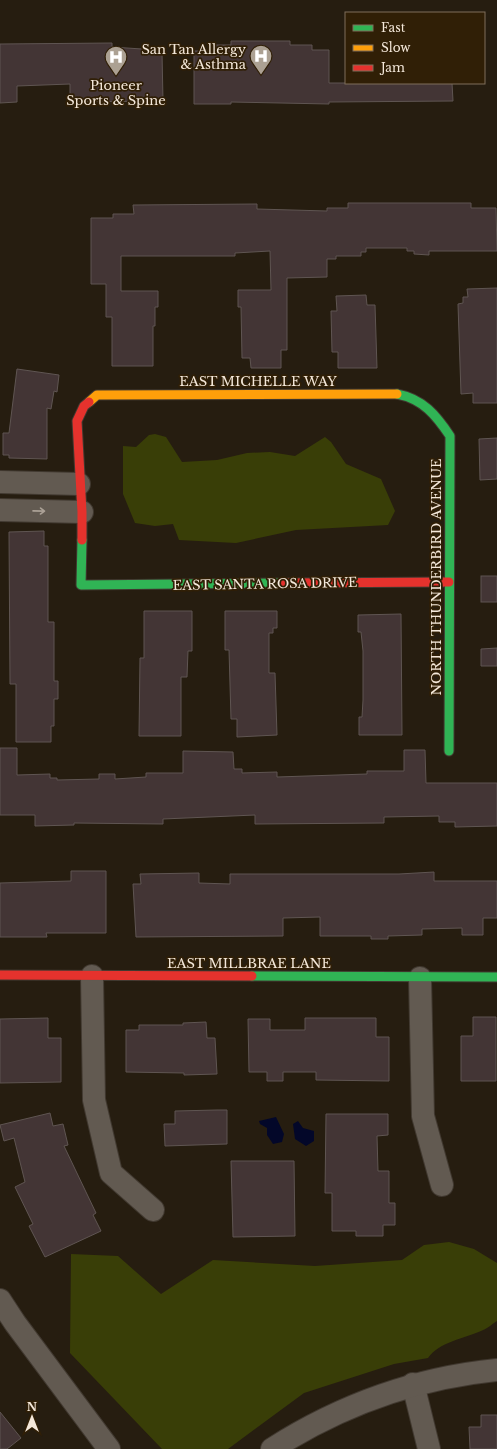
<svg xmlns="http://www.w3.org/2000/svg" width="497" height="1449" font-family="'Libre Baskerville',serif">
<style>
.green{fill:#393e07}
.water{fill:#030729}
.building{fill:#433535;stroke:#5f5552}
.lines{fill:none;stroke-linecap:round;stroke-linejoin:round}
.street-casing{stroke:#413930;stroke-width:24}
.fast-casing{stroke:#413930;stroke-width:11}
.slow-casing{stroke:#413930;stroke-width:11}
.jam-casing{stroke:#413930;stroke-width:11}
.street{stroke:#625a51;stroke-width:22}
.fast{stroke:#30b455;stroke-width:9}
.slow{stroke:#ff9f0a;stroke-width:9}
.jam{stroke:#e5322d;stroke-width:9}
.oneway{stroke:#aba196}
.labels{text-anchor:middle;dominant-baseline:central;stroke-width:3.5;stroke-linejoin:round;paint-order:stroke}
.poi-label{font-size:13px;fill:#f4e8da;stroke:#301f06;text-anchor:end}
.street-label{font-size:13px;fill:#f4e8da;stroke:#301f06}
</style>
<rect width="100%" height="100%" fill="#261d10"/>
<g class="green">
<path d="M 155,434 L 166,437 L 182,462 L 217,460 L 247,453 L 270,452 L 295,456 L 325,437 L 331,442 L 346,464 L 381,479 L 395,511 L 388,525 L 296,530 L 236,543 L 179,540 L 173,524 L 155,526 L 135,523 L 123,494 L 123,446 L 136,447 L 149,435 Z"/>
<path d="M 449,1242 L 474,1249 L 497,1263 L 497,1321 C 492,1324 487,1329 481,1331 C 465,1338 439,1342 428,1358 L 394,1364 L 304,1393 L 228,1449 L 162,1449 L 70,1353 L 71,1254 L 118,1256 L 161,1294 L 213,1260 L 315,1266 L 402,1260 L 424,1245 Z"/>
</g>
<g class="water">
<path d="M 276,1117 L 284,1134 L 282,1142 L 273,1144 L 267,1135 L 267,1128 L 260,1124 L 259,1121 Z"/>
<path d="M 298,1121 L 303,1128 L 314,1131 L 314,1141 L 306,1146 L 295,1139 L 293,1124 Z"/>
</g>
<g class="building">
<path d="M 231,41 L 290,41 L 290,45 L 312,45 L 312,50 L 329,50 L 329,83 L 452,83 L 453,101 L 329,102 L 329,104 L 231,102 L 231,104 L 194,104 L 194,51 L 210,51 L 210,45 L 231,45 Z"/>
<path d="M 112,43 L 112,47 L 142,49 L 142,54 L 162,53 L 163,101 L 70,102 L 70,84 L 17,86 L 17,102 L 0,103 L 0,44 Z"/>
<path d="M 348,203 L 471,203 L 471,208 L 496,208 L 497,251 L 429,251 L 429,255 L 414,254 L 414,251 L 407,251 L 407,248 L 366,248 L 366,252 L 361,252 L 361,256 L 336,256 L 336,259 L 327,259 L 327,277 L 287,278 L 287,350 L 281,350 L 281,368 L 251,368 L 250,358 L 242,358 L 241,307 L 238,307 L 238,290 L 271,290 L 270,251 L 235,253 L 235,256 L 121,256 L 121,291 L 158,291 L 158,307 L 155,307 L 155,326 L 153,326 L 153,366 L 112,366 L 112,317 L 106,317 L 106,284 L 91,284 L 91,218 L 113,218 L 113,214 L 134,214 L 133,205 L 257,204 L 257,209 L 327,211 L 327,208 L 348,208 Z"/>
<path d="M 497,288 L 497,403 L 473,403 L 473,393 L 461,394 L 458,304 L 463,303 L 463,297 L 468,297 L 467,289 Z"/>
<path d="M 366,295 L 367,305 L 375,305 L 377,368 L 338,368 L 338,352 L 332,352 L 331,311 L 337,311 L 336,296 Z"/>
<path d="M 17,369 L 59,375 L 57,392 L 54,391 L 51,409 L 47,408 L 47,459 L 9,458 L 9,455 L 3,455 L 3,433 L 9,433 Z"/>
<path d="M 497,438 L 497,479 L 480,480 L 479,439 Z"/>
<path d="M 44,531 L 44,546 L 48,546 L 48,622 L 54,622 L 54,681 L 58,681 L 58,699 L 54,699 L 54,726 L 51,726 L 51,742 L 16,742 L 16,684 L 10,684 L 9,532 Z"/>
<rect x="481" y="576" width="16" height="26"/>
<path d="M 144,611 L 192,611 L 192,651 L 188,651 L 187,677 L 181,677 L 181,736 L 139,736 L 140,658 L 144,658 Z"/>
<path d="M 225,611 L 277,611 L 277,628 L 273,628 L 273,633 L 269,633 L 269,673 L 275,673 L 277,735 L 237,737 L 237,719 L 231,719 L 229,650 L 225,650 Z"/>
<path d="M 401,614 L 402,735 L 359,735 L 359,717 L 362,717 L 363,700 L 363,651 L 361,632 L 358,632 L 358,615 Z"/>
<path d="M 497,648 L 497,666 L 481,666 L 481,649 Z"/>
<path d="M 0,748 L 17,748 L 17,775 L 50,774 L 50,778 L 57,778 L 57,780 L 99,779 L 99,774 L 115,774 L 115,779 L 146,777 L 146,773 L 183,773 L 183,751 L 233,752 L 234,769 L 242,769 L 242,773 L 277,772 L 277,777 L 367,774 L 367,771 L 404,771 L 404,750 L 425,750 L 426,783 L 497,783 L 497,826 L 455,827 L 455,822 L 439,822 L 439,816 L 384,817 L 384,823 L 255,824 L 255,815 L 163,819 L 163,824 L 74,823 L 74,825 L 35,826 L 35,815 L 0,815 Z"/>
<path d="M 71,871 L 106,871 L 106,933 L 46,933 L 47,937 L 0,937 L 0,883 L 71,881 Z"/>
<path d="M 434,872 L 434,881 L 497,881 L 497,918 L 483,918 L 483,935 L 462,935 L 462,928 L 422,929 L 422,935 L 388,936 L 388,939 L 371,939 L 371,936 L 320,936 L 320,917 L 283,918 L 283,936 L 136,937 L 133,884 L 141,884 L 140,874 L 199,873 L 199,883 L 230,884 L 230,874 L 399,874 Z"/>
<path d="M 473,1017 L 496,1017 L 496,1081 L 461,1081 L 461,1036 L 473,1036 Z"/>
<path d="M 48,1018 L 48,1038 L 61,1038 L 61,1082 L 0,1083 L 0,1019 Z"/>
<path d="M 305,1018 L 376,1018 L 376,1037 L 389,1037 L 389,1081 L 316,1080 L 316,1072 L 283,1072 L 283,1081 L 267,1081 L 267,1072 L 249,1072 L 248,1019 L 270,1019 L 270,1030 L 305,1030 Z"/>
<path d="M 206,1022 L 207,1038 L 215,1038 L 217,1074 L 184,1075 L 184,1073 L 126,1072 L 126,1030 L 139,1030 L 139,1025 L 183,1025 L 183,1023 Z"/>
<path d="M 217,1110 L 227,1110 L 227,1144 L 165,1146 L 164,1124 L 175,1124 L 175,1111 Z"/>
<path d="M 50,1113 L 53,1126 L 63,1124 L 68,1145 L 64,1146 L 96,1213 L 93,1215 L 101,1231 L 45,1257 L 29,1226 L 33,1224 L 15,1187 L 25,1182 L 14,1138 L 4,1141 L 0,1125 Z"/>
<path d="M 326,1114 L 388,1114 L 388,1135 L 377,1136 L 378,1171 L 389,1171 L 389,1203 L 395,1203 L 395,1225 L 383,1225 L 383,1236 L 356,1236 L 356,1231 L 332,1231 L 332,1193 L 325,1193 Z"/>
<path d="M 231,1161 L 294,1161 L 295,1236 L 233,1237 Z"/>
<path d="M 0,1412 L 21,1438 L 7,1449 L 0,1449 Z"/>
<path d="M 481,1415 L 497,1415 L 497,1449 L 470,1449 L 469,1427 L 481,1427 Z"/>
</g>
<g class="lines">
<g class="street-casing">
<g id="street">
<path d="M 0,482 L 79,484"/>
<path d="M 0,510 L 82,512"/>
<path d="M 92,976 L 94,1100 L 111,1173 L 153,1210"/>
<path d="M 420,978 L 423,1116 L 442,1185"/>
<path d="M 0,1300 L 15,1323 L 109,1449"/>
<path d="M 413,1384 L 429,1449"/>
<path d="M 272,1449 C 341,1405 416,1378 497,1370"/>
</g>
</g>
<g class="fast-casing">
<g id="fast">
<path d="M 397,394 C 423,399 436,415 450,436 L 449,751"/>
<path d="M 82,540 L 81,585 L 285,583"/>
<path d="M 252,976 L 497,977"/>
</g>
</g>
<g class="slow-casing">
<path id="slow" d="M 89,402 L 97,395 L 397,394"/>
</g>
<g class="jam-casing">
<g id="jam">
<path d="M 82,540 L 82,512 L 77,421 L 84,406 L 89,402"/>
<path d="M 285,583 L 449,582"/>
<path d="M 0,975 L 252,976"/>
</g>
</g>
<use href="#street" class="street"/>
<use href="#fast" class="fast"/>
<use href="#slow" class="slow"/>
<use href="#jam" class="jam"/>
</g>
<defs><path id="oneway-shaft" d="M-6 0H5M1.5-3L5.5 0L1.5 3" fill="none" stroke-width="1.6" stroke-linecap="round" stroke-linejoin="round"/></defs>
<use class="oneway" href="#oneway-shaft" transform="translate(39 511) rotate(1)"/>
<defs>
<g id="hospital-pin" transform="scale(1.15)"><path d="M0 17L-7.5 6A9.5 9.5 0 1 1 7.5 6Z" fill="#aca193" stroke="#301f06"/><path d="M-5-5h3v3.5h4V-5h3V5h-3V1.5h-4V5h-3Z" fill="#fff"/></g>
</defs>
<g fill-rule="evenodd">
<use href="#hospital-pin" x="261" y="56"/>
<use href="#hospital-pin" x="116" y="57"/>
</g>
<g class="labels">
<g class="poi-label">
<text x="246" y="49">San Tan Allergy<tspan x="246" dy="15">&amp; Asthma</tspan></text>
<text x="116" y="85" text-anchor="middle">Pioneer<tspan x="116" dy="15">Sports &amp; Spine</tspan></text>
</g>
<g class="street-label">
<text x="258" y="381">EAST MICHELLE WAY</text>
<text transform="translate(436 577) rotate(-90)">NORTH THUNDERBIRD AVENUE</text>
<text transform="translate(265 584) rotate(-1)">EAST SANTA ROSA DRIVE</text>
<text x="249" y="963">EAST MILLBRAE LANE</text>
</g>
</g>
<rect x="345" y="12" width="140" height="72" fill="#301f06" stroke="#7e6f5b"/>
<rect x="353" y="25" width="20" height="6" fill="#30b455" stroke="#7e6f5b"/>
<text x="381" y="32" font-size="12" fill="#f4e8da">Fast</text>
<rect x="353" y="45" width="20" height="6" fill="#ff9f0a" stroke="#7e6f5b"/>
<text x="381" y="52" font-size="12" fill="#f4e8da">Slow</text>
<rect x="353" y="65" width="20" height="6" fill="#e5322d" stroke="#7e6f5b"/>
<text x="381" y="72" font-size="12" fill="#f4e8da">Jam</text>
<g transform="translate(32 1417)" stroke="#301f06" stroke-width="3" paint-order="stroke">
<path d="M0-3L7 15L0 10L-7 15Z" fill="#f4e8da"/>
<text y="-6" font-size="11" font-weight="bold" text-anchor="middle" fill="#f4e8da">N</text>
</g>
</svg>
